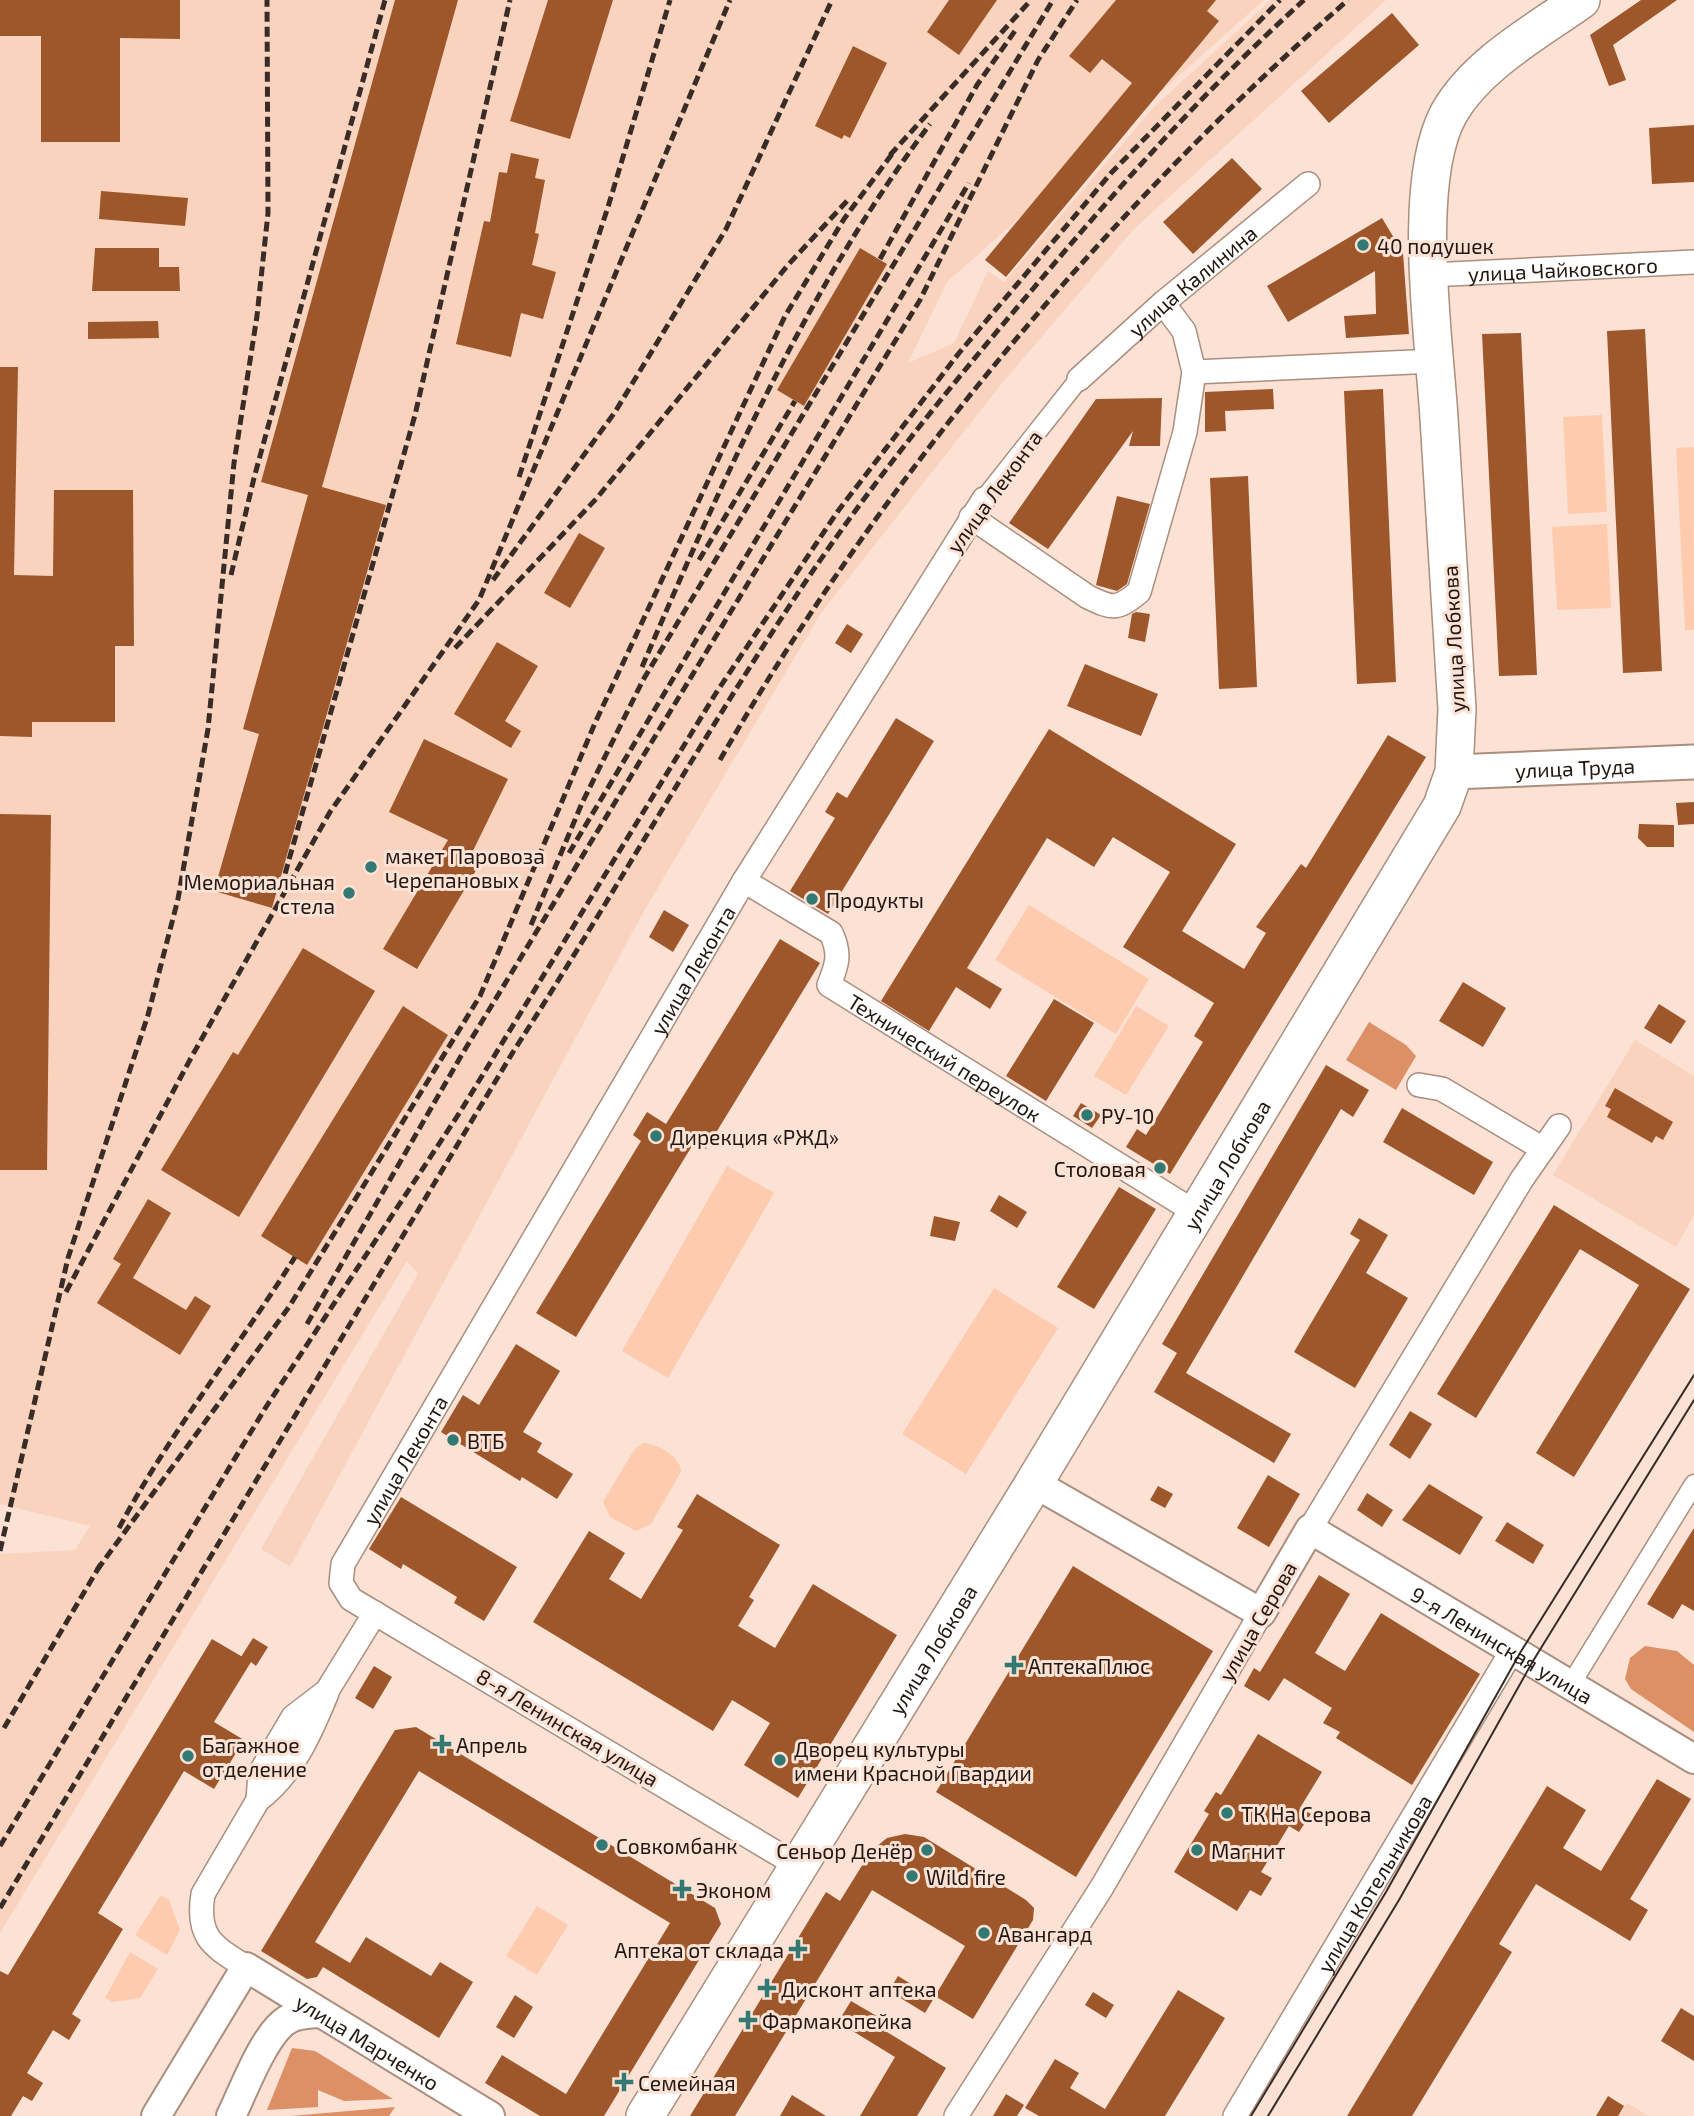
<svg xmlns="http://www.w3.org/2000/svg" width="1694" height="2116" font-family="'Exo 2',sans-serif">
<style>
.built{fill:#f9d3be}
.green{fill:#ffcbae}
.forest{fill:#dd9065}
.building{fill:#9e562b}
.lines{fill:none;stroke-linecap:round;stroke-linejoin:round}
.pedestrian-casing{stroke:#aa8e7e;stroke-width:21}
.minor-casing{stroke:#aa8e7e;stroke-width:26}
.tertiary-casing{stroke:#aa8e7e;stroke-width:32}
.secondary-casing{stroke:#aa8e7e;stroke-width:37}
.primary-casing{stroke:#aa8e7e;stroke-width:40}
.pedestrian{stroke:#fff;stroke-width:18}
.minor{stroke:#fff;stroke-width:23}
.tertiary{stroke:#fff;stroke-width:28}
.secondary{stroke:#fff;stroke-width:33}
.primary{stroke:#fff;stroke-width:37}
.tram{stroke:#392c26;stroke-width:2}
.rail{stroke:#392c26;stroke-width:5;stroke-dasharray:10 5;stroke-linecap:butt}
.poi-dot{fill:#327973;stroke:#fbe2d5;stroke-width:2.5}
.labels{text-anchor:middle;dominant-baseline:central;stroke-width:6;stroke-linejoin:round;paint-order:stroke}
.poi-label{font-size:21px;fill:#221712;stroke:#fbe2d5;text-anchor:start}
.street-label{font-size:21px;fill:#221712;stroke:#fbe2d5}
</style>
<rect width="100%" height="100%" fill="#fbe2d5"/>
<g class="built">
<path d="M 0,0 L 1264,0 L 947,282 L 908,363 L 954,343 L 988,271 L 1004,282 L 1153,108 L 1271,0 L 1386,0 L 1134,229 L 1003,382 L 821,613 L 644,911 L 290,1567 L 261,1549 L 418,1274 L 407,1261 L 0,1933 L 0,1554 L 75,1550 L 90,1526 L 0,1504 Z"/>
<path d="M 1635,1040 L 1694,1076 L 1694,1215 L 1676,1247 L 1553,1175 Z"/>
<path d="M 1627,2103 L 1649,2116 L 1618,2116 Z"/>
</g>
<g class="green">
<path d="M 1602,415 L 1607,512 L 1568,514 L 1563,417 Z"/>
<path d="M 1694,447 L 1694,630 L 1685,630 L 1676,448 Z"/>
<path d="M 1607,524 L 1611,608 L 1557,610 L 1552,527 Z"/>
<path d="M 1029,905 L 1149,979 L 1116,1034 L 995,960 Z"/>
<path d="M 1136,1006 L 1169,1026 L 1126,1095 L 1094,1076 Z"/>
<path d="M 727,1166 L 774,1193 L 668,1378 L 622,1351 Z"/>
<path d="M 994,1288 L 1058,1328 L 966,1474 L 902,1434 Z"/>
<path d="M 643,1443 C 657,1443 681,1457 681,1472 L 651,1524 L 636,1531 L 610,1517 L 603,1502 L 634,1450 Z"/>
<path d="M 161,1895 L 169,1900 L 180,1930 L 167,1955 L 135,1935 Z"/>
<path d="M 537,1906 L 568,1925 L 537,1975 L 506,1956 Z"/>
<path d="M 130,1952 L 158,1969 L 140,1998 L 113,2002 L 105,1998 Z"/>
</g>
<g class="forest">
<path d="M 1369,1022 L 1406,1045 L 1416,1056 L 1396,1090 L 1346,1060 Z"/>
<path d="M 1645,1646 L 1677,1651 L 1694,1665 L 1694,1732 L 1631,1689 L 1625,1679 L 1630,1658 Z"/>
<path d="M 292,2048 L 315,2051 L 393,2099 L 344,2101 L 318,2090 L 318,2107 L 267,2110 Z"/>
<path d="M 395,2107 L 389,2116 L 291,2116 Z"/>
</g>
<g class="building">
<path d="M 0,0 L 180,0 L 180,39 L 120,38 L 120,142 L 41,142 L 41,36 L 0,36 Z"/>
<path d="M 395,0 L 458,0 L 322,487 L 386,505 L 272,908 L 214,891 L 259,734 L 243,729 L 308,495 L 261,482 Z"/>
<path d="M 548,0 L 613,0 L 570,139 L 510,121 Z"/>
<path d="M 949,0 L 997,0 L 959,55 L 927,32 Z"/>
<path d="M 1116,0 L 1216,0 L 1207,11 L 1219,21 L 1006,277 L 985,260 L 1132,83 L 1102,59 L 1090,73 L 1069,56 Z"/>
<path d="M 1641,0 L 1677,0 L 1613,45 L 1626,80 L 1609,86 L 1590,35 Z"/>
<path d="M 1392,13 L 1419,45 L 1329,123 L 1301,91 Z"/>
<path d="M 853,46 L 887,63 L 850,138 L 844,135 L 842,139 L 815,126 Z"/>
<path d="M 1694,125 L 1694,182 L 1652,184 L 1649,128 Z"/>
<path d="M 511,153 L 539,159 L 535,178 L 545,180 L 535,233 L 539,234 L 532,265 L 556,272 L 543,319 L 521,313 L 511,357 L 456,344 L 484,221 L 490,222 L 499,172 L 507,173 Z"/>
<path d="M 1232,158 L 1262,189 L 1193,254 L 1163,222 Z"/>
<path d="M 101,191 L 188,198 L 185,226 L 99,219 Z"/>
<path d="M 1382,218 L 1403,253 L 1409,334 L 1346,338 L 1344,316 L 1376,314 L 1375,271 L 1288,322 L 1267,286 Z"/>
<path d="M 95,248 L 159,248 L 159,267 L 179,267 L 180,291 L 92,291 Z"/>
<path d="M 860,248 L 887,264 L 804,406 L 777,390 Z"/>
<path d="M 158,321 L 159,338 L 88,339 L 88,322 Z"/>
<path d="M 1645,329 L 1662,671 L 1623,673 L 1607,331 Z"/>
<path d="M 1521,333 L 1537,675 L 1499,676 L 1482,334 Z"/>
<path d="M 0,367 L 18,367 L 14,575 L 53,576 L 54,490 L 133,490 L 134,646 L 115,646 L 115,722 L 32,722 L 32,737 L 0,736 Z"/>
<path d="M 1273,389 L 1274,409 L 1225,411 L 1226,431 L 1205,432 L 1205,392 Z"/>
<path d="M 1383,389 L 1396,682 L 1357,684 L 1344,391 Z"/>
<path d="M 1162,398 L 1160,446 L 1129,446 L 1133,431 L 1048,549 L 1009,523 L 1096,399 Z"/>
<path d="M 1248,476 L 1257,687 L 1219,689 L 1210,478 Z"/>
<path d="M 1117,496 L 1150,504 L 1127,584 L 1117,591 L 1096,585 Z"/>
<path d="M 579,533 L 605,548 L 570,608 L 544,593 Z"/>
<path d="M 1136,612 L 1150,614 L 1145,642 L 1128,638 L 1132,614 Z"/>
<path d="M 847,624 L 863,634 L 851,653 L 835,643 Z"/>
<path d="M 497,642 L 538,666 L 505,721 L 521,731 L 511,748 L 454,714 Z"/>
<path d="M 1085,664 L 1158,694 L 1141,736 L 1067,706 Z"/>
<path d="M 896,718 L 934,741 L 828,914 L 790,891 L 835,818 L 825,812 L 837,792 L 847,798 Z"/>
<path d="M 1049,729 L 1236,844 L 1182,931 L 1244,969 L 1266,933 L 1256,927 L 1301,864 L 1306,868 L 1388,735 L 1426,757 L 1170,1174 L 1126,1147 L 1137,1129 L 1146,1135 L 1203,1042 L 1194,1036 L 1214,1003 L 1123,947 L 1170,872 L 1113,837 L 1094,867 L 1047,838 L 967,968 L 1002,989 L 990,1009 L 956,987 L 929,1031 L 881,1001 Z"/>
<path d="M 424,739 L 508,779 L 468,861 L 478,867 L 417,969 L 383,949 L 448,840 L 389,812 Z"/>
<path d="M 1694,802 L 1694,824 L 1678,825 L 1676,803 Z"/>
<path d="M 0,814 L 51,815 L 47,1170 L 0,1170 Z"/>
<path d="M 1639,824 L 1674,825 L 1674,847 L 1647,847 L 1638,838 Z"/>
<path d="M 664,910 L 689,925 L 673,952 L 649,937 Z"/>
<path d="M 780,939 L 820,963 L 706,1149 L 695,1141 L 576,1337 L 536,1313 L 641,1141 L 633,1135 L 647,1112 L 666,1124 Z"/>
<path d="M 303,948 L 375,991 L 239,1217 L 161,1170 L 233,1052 L 238,1055 Z"/>
<path d="M 1463,982 L 1506,1008 L 1483,1047 L 1439,1021 Z"/>
<path d="M 1054,999 L 1094,1023 L 1046,1101 L 1006,1076 Z"/>
<path d="M 1659,1004 L 1686,1021 L 1671,1044 L 1644,1028 Z"/>
<path d="M 403,1006 L 448,1035 L 307,1265 L 261,1236 Z"/>
<path d="M 1326,1065 L 1369,1090 L 1353,1117 L 1341,1109 L 1186,1373 L 1291,1434 L 1274,1463 L 1154,1392 L 1177,1353 L 1162,1344 Z"/>
<path d="M 1615,1088 L 1673,1122 L 1663,1140 L 1656,1136 L 1652,1143 L 1607,1117 L 1611,1109 L 1605,1106 Z"/>
<path d="M 1081,1103 L 1101,1115 L 1092,1128 L 1073,1116 Z"/>
<path d="M 1402,1108 L 1493,1162 L 1474,1195 L 1383,1142 Z"/>
<path d="M 1119,1187 L 1156,1209 L 1094,1309 L 1057,1287 Z"/>
<path d="M 999,1195 L 1027,1212 L 1017,1228 L 990,1211 Z"/>
<path d="M 148,1199 L 171,1213 L 133,1278 L 186,1310 L 195,1296 L 211,1306 L 180,1355 L 97,1303 L 121,1264 L 113,1259 Z"/>
<path d="M 1554,1205 L 1690,1289 L 1574,1477 L 1536,1453 L 1639,1285 L 1580,1249 L 1476,1418 L 1437,1394 Z"/>
<path d="M 934,1216 L 960,1222 L 955,1241 L 930,1236 Z"/>
<path d="M 1359,1218 L 1388,1235 L 1366,1273 L 1408,1298 L 1355,1388 L 1294,1352 L 1360,1240 L 1350,1234 Z"/>
<path d="M 516,1344 L 560,1371 L 523,1432 L 542,1443 L 537,1452 L 573,1474 L 557,1499 L 522,1477 L 520,1481 L 441,1432 L 463,1395 L 479,1405 Z"/>
<path d="M 1410,1411 L 1432,1424 L 1410,1459 L 1389,1445 Z"/>
<path d="M 1268,1475 L 1300,1494 L 1269,1547 L 1237,1528 Z"/>
<path d="M 1429,1484 L 1483,1517 L 1460,1555 L 1402,1520 Z"/>
<path d="M 1158,1486 L 1173,1494 L 1165,1508 L 1150,1500 Z"/>
<path d="M 1367,1493 L 1393,1510 L 1382,1527 L 1357,1510 Z"/>
<path d="M 697,1494 L 780,1545 L 749,1597 L 754,1600 L 738,1626 L 775,1648 L 813,1584 L 897,1635 L 798,1798 L 744,1765 L 770,1723 L 732,1700 L 713,1731 L 533,1622 L 589,1531 L 625,1553 L 609,1579 L 641,1599 L 683,1530 L 677,1527 Z"/>
<path d="M 401,1497 L 517,1567 L 484,1621 L 454,1603 L 457,1597 L 403,1564 L 401,1569 L 369,1549 Z"/>
<path d="M 1507,1522 L 1544,1545 L 1533,1564 L 1495,1541 Z"/>
<path d="M 1694,1528 L 1694,1611 L 1682,1604 L 1673,1619 L 1647,1604 Z"/>
<path d="M 1073,1566 L 1213,1651 L 1076,1877 L 936,1792 Z"/>
<path d="M 1319,1575 L 1350,1594 L 1315,1653 L 1345,1671 L 1381,1613 L 1480,1674 L 1412,1785 L 1336,1738 L 1340,1732 L 1323,1723 L 1332,1708 L 1284,1678 L 1269,1701 L 1244,1686 L 1254,1668 L 1260,1672 Z"/>
<path d="M 253,1638 L 268,1647 L 256,1666 L 251,1662 L 214,1722 L 244,1740 L 214,1789 L 184,1771 L 98,1913 L 123,1929 L 72,2014 L 81,2020 L 69,2040 L 53,2030 L 27,2073 L 43,2083 L 32,2101 L 23,2096 L 11,2116 L 0,2116 L 0,1971 L 8,1975 L 212,1639 L 246,1659 L 241,1657 Z"/>
<path d="M 374,1666 L 392,1677 L 373,1709 L 355,1698 Z"/>
<path d="M 416,1727 L 715,1908 L 721,1924 L 604,2116 L 540,2116 L 485,2083 L 502,2055 L 566,2094 L 670,1923 L 419,1771 L 315,1942 L 350,1963 L 366,1937 L 431,1976 L 440,1962 L 473,1982 L 439,2038 L 323,1967 L 317,1977 L 307,1979 L 261,1951 L 395,1730 Z"/>
<path d="M 1258,1734 L 1322,1772 L 1300,1808 L 1311,1814 L 1299,1832 L 1289,1826 L 1261,1872 L 1272,1878 L 1261,1896 L 1250,1890 L 1237,1911 L 1174,1872 L 1209,1814 L 1204,1811 L 1216,1792 L 1221,1795 Z"/>
<path d="M 1657,1779 L 1691,1799 L 1630,1899 L 1648,1910 L 1630,1941 L 1536,1884 L 1499,1944 L 1512,1952 L 1412,2116 L 1347,2116 L 1547,1786 L 1586,1810 L 1563,1848 L 1601,1871 Z"/>
<path d="M 905,1834 L 924,1837 L 1026,1900 L 1034,1908 L 1033,1920 L 973,2019 L 935,1996 L 965,1946 L 872,1890 L 735,2116 L 690,2116 L 826,1892 L 840,1901 L 871,1851 L 887,1838 Z"/>
<path d="M 898,1976 L 934,1998 L 925,2013 L 889,1991 Z"/>
<path d="M 1178,1990 L 1225,2018 L 1165,2116 L 1039,2116 L 1025,2108 L 1055,2059 L 1079,2073 L 1070,2088 L 1105,2109 Z"/>
<path d="M 1093,1992 L 1114,2005 L 1106,2018 L 1085,2005 Z"/>
<path d="M 515,1995 L 533,2007 L 514,2038 L 496,2027 Z"/>
<path d="M 851,2001 L 887,2022 L 882,2029 L 946,2068 L 917,2116 L 860,2116 L 895,2057 L 838,2022 Z"/>
<path d="M 1681,2008 L 1694,2016 L 1694,2061 L 1661,2041 Z"/>
<path d="M 1006,2094 L 1024,2105 L 1017,2116 L 993,2116 Z"/>
<path d="M 792,2095 L 826,2116 L 780,2116 Z"/>
<path d="M 1608,2096 L 1624,2106 L 1618,2116 L 1596,2116 Z"/>
</g>
<g class="lines">
<g class="pedestrian-casing">
<g id="pedestrian">
<path d="M 984,499 L 1079,379"/>
<path d="M 1571,1684 L 1694,1484"/>
</g>
</g>
<g class="minor-casing">
<g id="minor">
<path id="s1" d="M 1430,275 L 1694,262"/>
<path d="M 1194,372 L 1435,361"/>
<path id="s2" d="M 1079,379 L 1163,303 L 1308,184"/>
<path d="M 971,517 L 1088,597 C 1113,609 1117,610 1139,592 L 1185,432 L 1194,372 L 1184,331 L 1163,303"/>
<path id="s3" d="M 744,881 L 831,933 C 841,954 837,965 829,985 L 1195,1212"/>
<path d="M 1419,1085 L 1442,1089 L 1543,1149"/>
<path d="M 1310,1529 L 1522,1179 L 1559,1126"/>
<path d="M 258,1800 C 293,1774 311,1732 327,1693"/>
<path id="s4" d="M 800,1867 L 351,1599 L 341,1583 L 343,1564 L 744,881 L 984,499"/>
<path d="M 246,1967 C 213,1946 196,1938 203,1894 L 258,1800 L 260,1773 L 293,1717 L 327,1691 L 375,1613"/>
<path d="M 956,2116 L 1102,1887 L 1261,1613"/>
<path id="s5" d="M 1235,2116 L 1513,1649"/>
</g>
</g>
<g class="tertiary-casing">
<g id="tertiary">
<path id="s6" d="M 1034,1483 L 1261,1613 L 1310,1529 L 1694,1759"/>
<path id="s7" d="M 156,2116 L 246,1967 L 490,2116"/>
<path d="M 231,2116 C 243,2092 264,2034 287,2020 C 296,2014 308,2014 319,2013"/>
</g>
</g>
<g class="secondary-casing">
<g id="secondary">
<path id="s8" d="M 1454,772 L 1694,762"/>
</g>
</g>
<g class="primary-casing">
<g id="primary">
<path id="s9" d="M 645,2116 L 1034,1483 L 1442,806 L 1454,772 L 1457,709 C 1451,612 1445,515 1439,418 C 1434,337 1411,182 1449,113 C 1477,64 1536,32 1581,0"/>
</g>
</g>
<use href="#pedestrian" class="pedestrian"/>
<use href="#minor" class="minor"/>
<use href="#tertiary" class="tertiary"/>
<use href="#secondary" class="secondary"/>
<use href="#primary" class="primary"/>
<g class="tram">
<path d="M 1251,2116 L 1386,1892 L 1520,1653 L 1694,1375"/>
<path d="M 1268,2116 L 1399,1900 L 1533,1661 L 1694,1400"/>
</g>
<g class="rail">
<path d="M 890,155 L 1031,0"/>
<path d="M 880,259 L 977,85 L 1017,28"/>
<path d="M 519,477 L 608,207 L 670,0"/>
<path d="M 699,560 L 795,401"/>
<path d="M 231,575 L 254,478 L 385,0"/>
<path d="M 493,580 L 615,412 L 726,229 L 832,0"/>
<path d="M 455,648 L 596,499 L 788,265 L 847,201"/>
<path d="M 642,667 C 723,479 807,288 930,124"/>
<path d="M 720,760 C 880,481 1105,212 1348,0"/>
<path d="M 569,853 L 969,183"/>
<path d="M 281,888 L 415,415 L 510,0"/>
<path d="M 531,925 L 582,803 L 643,680 L 1053,0"/>
<path d="M 66,1292 L 192,1056 L 330,812 L 479,600 L 730,0"/>
<path d="M 307,1324 L 461,1056 L 920,300 L 1038,60 L 1077,0"/>
<path d="M 119,1528 C 170,1432 238,1348 295,1257"/>
<path d="M 0,1551 L 68,1258 L 148,1015 L 178,899 L 208,729 L 234,463 L 257,316 L 268,213 L 267,0"/>
<path d="M 97,1570 L 289,1307 L 480,996 L 595,723 L 785,316 L 844,219 L 895,150"/>
<path d="M 4,1728 L 102,1562"/>
<path d="M 0,1846 L 266,1407 L 460,1112 L 716,693 L 838,511 L 959,353 L 1112,172 L 1280,0"/>
<path d="M 0,1908 L 513,1052 C 613,897 702,736 804,584 C 873,481 952,384 1032,290 C 1117,188 1206,89 1304,0"/>
</g>
</g>
<g class="poi-dot">
<circle cx="1363" cy="245" r="7"/>
<circle cx="371" cy="867" r="7"/>
<circle cx="349" cy="893" r="7"/>
<circle cx="812" cy="899" r="7"/>
<circle cx="1087" cy="1115" r="7"/>
<circle cx="656" cy="1136" r="7"/>
<circle cx="1160" cy="1168" r="7"/>
<circle cx="453" cy="1440" r="7"/>
<path d="M1010.5 1654.5h7v7h7v7h-7v7h-7v-7h-7v-7h7z"/>
<path d="M438.5 1733.5h7v7h7v7h-7v7h-7v-7h-7v-7h7z"/>
<circle cx="188" cy="1756" r="7"/>
<circle cx="780" cy="1760" r="7"/>
<circle cx="1227" cy="1813" r="7"/>
<circle cx="602" cy="1845" r="7"/>
<circle cx="927" cy="1850" r="7"/>
<circle cx="1197" cy="1850" r="7"/>
<circle cx="912" cy="1876" r="7"/>
<path d="M678.5 1878.5h7v7h7v7h-7v7h-7v-7h-7v-7h7z"/>
<circle cx="984" cy="1933" r="7"/>
<path d="M794.5 1938.5h7v7h7v7h-7v7h-7v-7h-7v-7h7z"/>
<path d="M763.5 1977.5h7v7h7v7h-7v7h-7v-7h-7v-7h7z"/>
<path d="M744.5 2009.5h7v7h7v7h-7v7h-7v-7h-7v-7h7z"/>
<path d="M620.5 2071.5h7v7h7v7h-7v7h-7v-7h-7v-7h7z"/>
</g>
<g class="labels">
<g class="poi-label">
<text x="1377" y="245">40 подушек</text>
<text x="385" y="855">макет Паровоза<tspan x="385" dy="24">Черепановых</tspan></text>
<text x="335" y="881" text-anchor="end">Мемориальная<tspan x="335" dy="24">стела</tspan></text>
<text x="826" y="899">Продукты</text>
<text x="1101" y="1115">РУ-10</text>
<text x="670" y="1136">Дирекция «РЖД»</text>
<text x="1146" y="1168" text-anchor="end">Столовая</text>
<text x="467" y="1440">ВТБ</text>
<text x="1028" y="1665">АптекаПлюс</text>
<text x="202" y="1744">Багажное<tspan x="202" dy="24">отделение</tspan></text>
<text x="456" y="1744">Апрель</text>
<text x="794" y="1748">Дворец культуры<tspan x="794" dy="24">имени Красной Гвардии</tspan></text>
<text x="1241" y="1813">ТК На Серова</text>
<text x="616" y="1845">Совкомбанк</text>
<text x="913" y="1850" text-anchor="end">Сеньор Денёр</text>
<text x="1211" y="1850">Магнит</text>
<text x="926" y="1876">Wild fire</text>
<text x="696" y="1889">Эконом</text>
<text x="998" y="1933">Авангард</text>
<text x="784" y="1949" text-anchor="end">Аптека от склада</text>
<text x="781" y="1988">Дисконт аптека</text>
<text x="762" y="2020">Фармакопейка</text>
<text x="638" y="2082">Семейная</text>
</g>
<g class="street-label">
<text stroke="none"><textPath href="#s1" startOffset="133">улица Чайковского</textPath></text>
<text stroke="none"><textPath href="#s2" startOffset="150">улица Калинина</textPath></text>
<text transform="translate(994 491) rotate(-54)">улица Леконта</text>
<text transform="translate(1453 639) rotate(-93)">улица Лобкова</text>
<text stroke="none"><textPath href="#s8" startOffset="121">улица Труда</textPath></text>
<text stroke="none"><textPath href="#s4" startOffset="1250">улица Леконта</textPath></text>
<text stroke="none"><textPath href="#s3" startOffset="292">Технический переулок</textPath></text>
<text stroke="none"><textPath href="#s9" startOffset="1115">улица Лобкова</textPath></text>
<text stroke="none"><textPath href="#s4" startOffset="682">улица Леконта</textPath></text>
<text transform="translate(1257 1621) rotate(-60)">улица Серова</text>
<text stroke="none"><textPath href="#s6" startOffset="583">9-я Ленинская улица</textPath></text>
<text stroke="none"><textPath href="#s9" startOffset="548">улица Лобкова</textPath></text>
<text transform="translate(568 1727) rotate(31)">8-я Ленинская улица</text>
<text stroke="none"><textPath href="#s5" startOffset="271">улица Котельникова</textPath></text>
<text stroke="none"><textPath href="#s7" startOffset="317">улица Марченко</textPath></text>
</g>
</g>
</svg>
